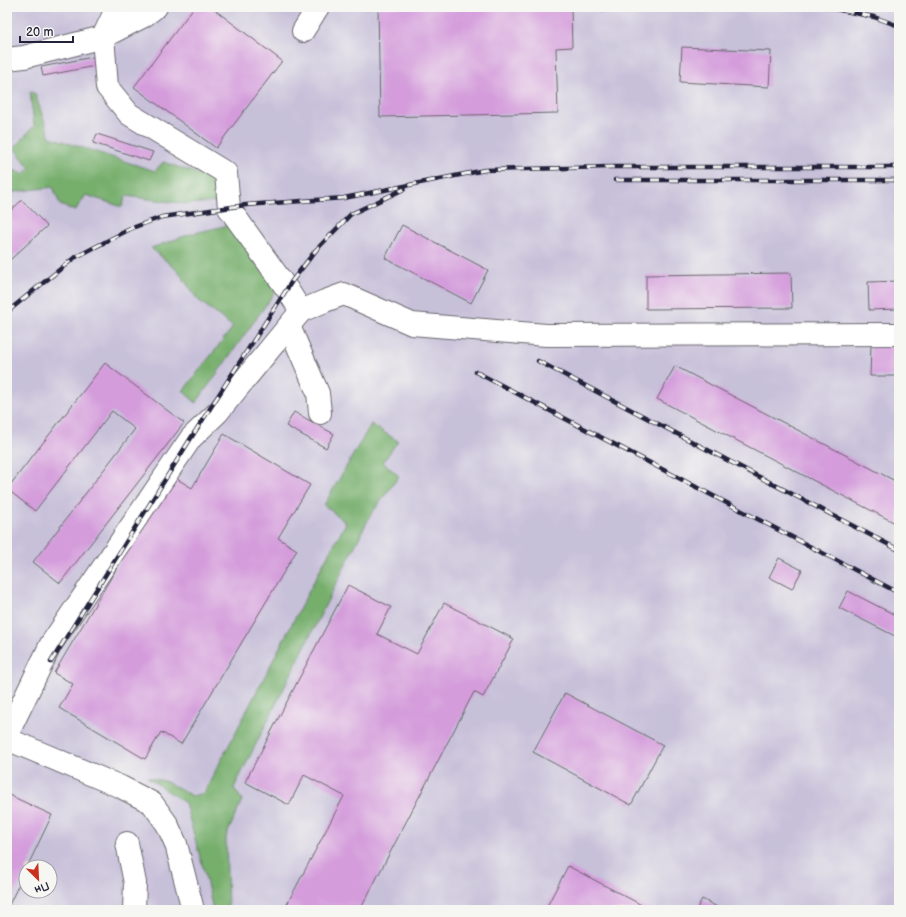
<svg xmlns="http://www.w3.org/2000/svg" width="906" height="917" font-family="'Balsamiq Sans',sans-serif">
<style>
.industrial{fill:#c7c0d9;fill-rule:evenodd}
.forest{fill:#76ae6c;stroke:#4c6854}
.building{fill:#d49cdb}
.lines{fill:none;stroke-linecap:round;stroke-linejoin:round}
.minor-casing{stroke:#69676e;stroke-width:24}
.minor{stroke:#fff;stroke-width:22}
.rail-casing{stroke:#22223b;stroke-width:4.5}
.rail{stroke:#f6f6f2;stroke-width:3;stroke-dasharray:9;stroke-linecap:butt}
</style>
<rect width="100%" height="100%" fill="#f6f6f2"/>
<filter id="ink" filterUnits="userSpaceOnUse"><feTurbulence type="fractalNoise" baseFrequency=".025" numOctaves="2"/><feDisplacementMap in="SourceGraphic" scale="8" xChannelSelector="R" yChannelSelector="G"/><feConvolveMatrix kernelMatrix="1 2 1 2 8 2 1 2 1" color-interpolation-filters="sRGB"/></filter>
<filter id="wash" filterUnits="userSpaceOnUse"><feTurbulence type="fractalNoise" baseFrequency=".012" numOctaves="4" result="noise"/><feDisplacementMap in="SourceGraphic" scale="16" xChannelSelector="R" yChannelSelector="G"/><feGaussianBlur stdDeviation="0.9" result="paint"/><feColorMatrix in="noise" values="0 0 0 0 0 0 0 0 0 0 0 0 0 0 0 0 0 1.4 0 .05"/><feComposite in="paint" operator="in"/></filter>
<g filter="url(#wash)">
<rect width="100%" height="100%" fill="#ede7ce"/>
<path class="industrial" d="M 7,7 L 899,7 L 899,910 L 7,910 ZM 26,867 L 50,867 L 50,891 L 26,891 Z"/>
<g class="forest">
<path d="M 30,91 L 35,94 L 50,137 L 155,171 L 163,162 L 220,181 L 219,202 L 186,204 L 126,196 L 122,207 L 86,195 L 75,211 L 60,205 L 53,187 L 7,193 L 7,167 L 23,174 L 30,168 L 14,148 L 34,126 Z"/>
<path d="M 233,224 L 278,288 L 196,403 L 183,391 L 233,327 L 197,299 L 179,272 L 151,248 L 190,234 Z"/>
<path d="M 371,424 L 398,441 L 383,462 L 399,476 L 370,516 L 234,788 L 242,800 L 226,837 L 228,910 L 213,910 L 205,875 L 185,803 L 147,777 L 167,782 L 192,796 L 204,793 L 324,562 L 346,523 L 324,505 Z"/>
</g>
<g id="blocks">
<g class="building">
<path d="M 194,7 L 211,7 L 282,61 L 216,148 L 134,87 Z"/>
<path d="M 378,7 L 571,7 L 572,47 L 556,48 L 558,113 L 380,117 Z"/>
<path d="M 682,47 L 771,51 L 769,87 L 680,82 Z"/>
<path d="M 98,56 L 100,65 L 43,76 L 41,67 Z"/>
<path d="M 97,134 L 153,152 L 149,161 L 93,143 Z"/>
<path d="M 22,200 L 47,226 L 11,259 L 7,256 L 7,214 Z"/>
<path d="M 402,225 L 488,270 L 471,303 L 385,258 Z"/>
<path d="M 791,273 L 792,308 L 646,309 L 646,275 Z"/>
<path d="M 899,281 L 899,309 L 869,310 L 868,282 Z"/>
<path d="M 871,345 L 899,345 L 899,376 L 870,376 Z"/>
<path d="M 105,363 L 184,423 L 60,583 L 33,562 L 135,429 L 112,411 L 35,511 L 7,489 Z"/>
<path d="M 675,366 L 899,483 L 899,525 L 657,399 Z"/>
<path d="M 294,412 L 334,434 L 326,448 L 286,426 Z"/>
<path d="M 224,434 L 310,485 L 278,538 L 297,550 L 181,744 L 161,732 L 145,759 L 59,708 L 73,684 L 54,673 L 172,476 L 192,488 Z"/>
<path d="M 779,558 L 802,570 L 792,589 L 769,577 Z"/>
<path d="M 348,585 L 391,607 L 377,634 L 417,654 L 444,603 L 514,639 L 483,697 L 474,692 L 360,910 L 284,910 L 344,796 L 304,775 L 289,805 L 245,782 Z"/>
<path d="M 848,591 L 899,617 L 899,638 L 839,608 Z"/>
<path d="M 565,693 L 663,745 L 631,805 L 533,752 Z"/>
<path d="M 7,794 L 52,815 L 8,907 L 7,906 Z"/>
<path d="M 568,866 L 651,910 L 545,910 Z"/>
<path d="M 702,899 L 723,910 L 696,910 Z"/>
</g>
</g>
</g>
<g filter="url(#ink)">
<use href="#blocks" fill-opacity="0" stroke="#69676e" stroke-width="1"/>
<g class="lines">
<g class="minor-casing">
<g id="minor">
<path d="M 117,7 L 103,37 L 107,87 L 129,114 L 226,173 L 229,208 L 287,289 L 301,311"/>
<path d="M 303,31 L 318,7"/>
<path d="M 7,59 L 24,57 L 103,37 L 144,16 L 156,7"/>
<path d="M 289,326 L 318,393 L 320,413"/>
<path d="M 7,735 L 51,644 L 191,438 L 218,412 L 301,311 L 325,301 L 344,294 L 412,324 L 546,335 L 899,334"/>
<path d="M 7,739 L 121,787 L 152,803 L 167,824 L 176,844 L 193,910"/>
<path d="M 127,843 L 135,883 L 134,910"/>
</g>
</g>
<use href="#minor" class="minor"/>
<g class="rail-casing">
<g id="rail">
<path d="M 826,7 L 874,17 L 899,26"/>
<path d="M 602,9 L 768,7"/>
<path d="M 615,180 L 899,180"/>
<path d="M 7,312 L 74,258 L 132,228 L 162,217 L 246,205 L 344,198 L 485,170 L 611,167 L 899,167"/>
<path d="M 538,361 L 899,550"/>
<path d="M 476,372 L 899,593"/>
<path d="M 51,662 L 191,438 L 292,281 L 316,250 L 351,214 L 404,189"/>
</g>
</g>
<use href="#rail" class="rail"/>
</g>
</g>
<rect width="906" height="917" fill="none" stroke="#f6f6f2" stroke-width="24"/>
<g transform="translate(38 879) rotate(156)"><circle r="19" fill="#f6f6f2" stroke="#a1a1a9"/>
<path d="M0-3L7 15L0 10L-7 15Z" fill="#c8321e"/>
<text y="-6" font-size="11" font-weight="bold" text-anchor="middle" fill="#22223b">Пн</text>
</g>
<path d="M20 36v6h53v-6" fill="none" stroke="#22223b" stroke-width="2"/>
<text x="26" y="36" font-size="12" fill="#22223b" stroke="#f6f6f2" stroke-width="3" paint-order="stroke">20 m</text>
</svg>
